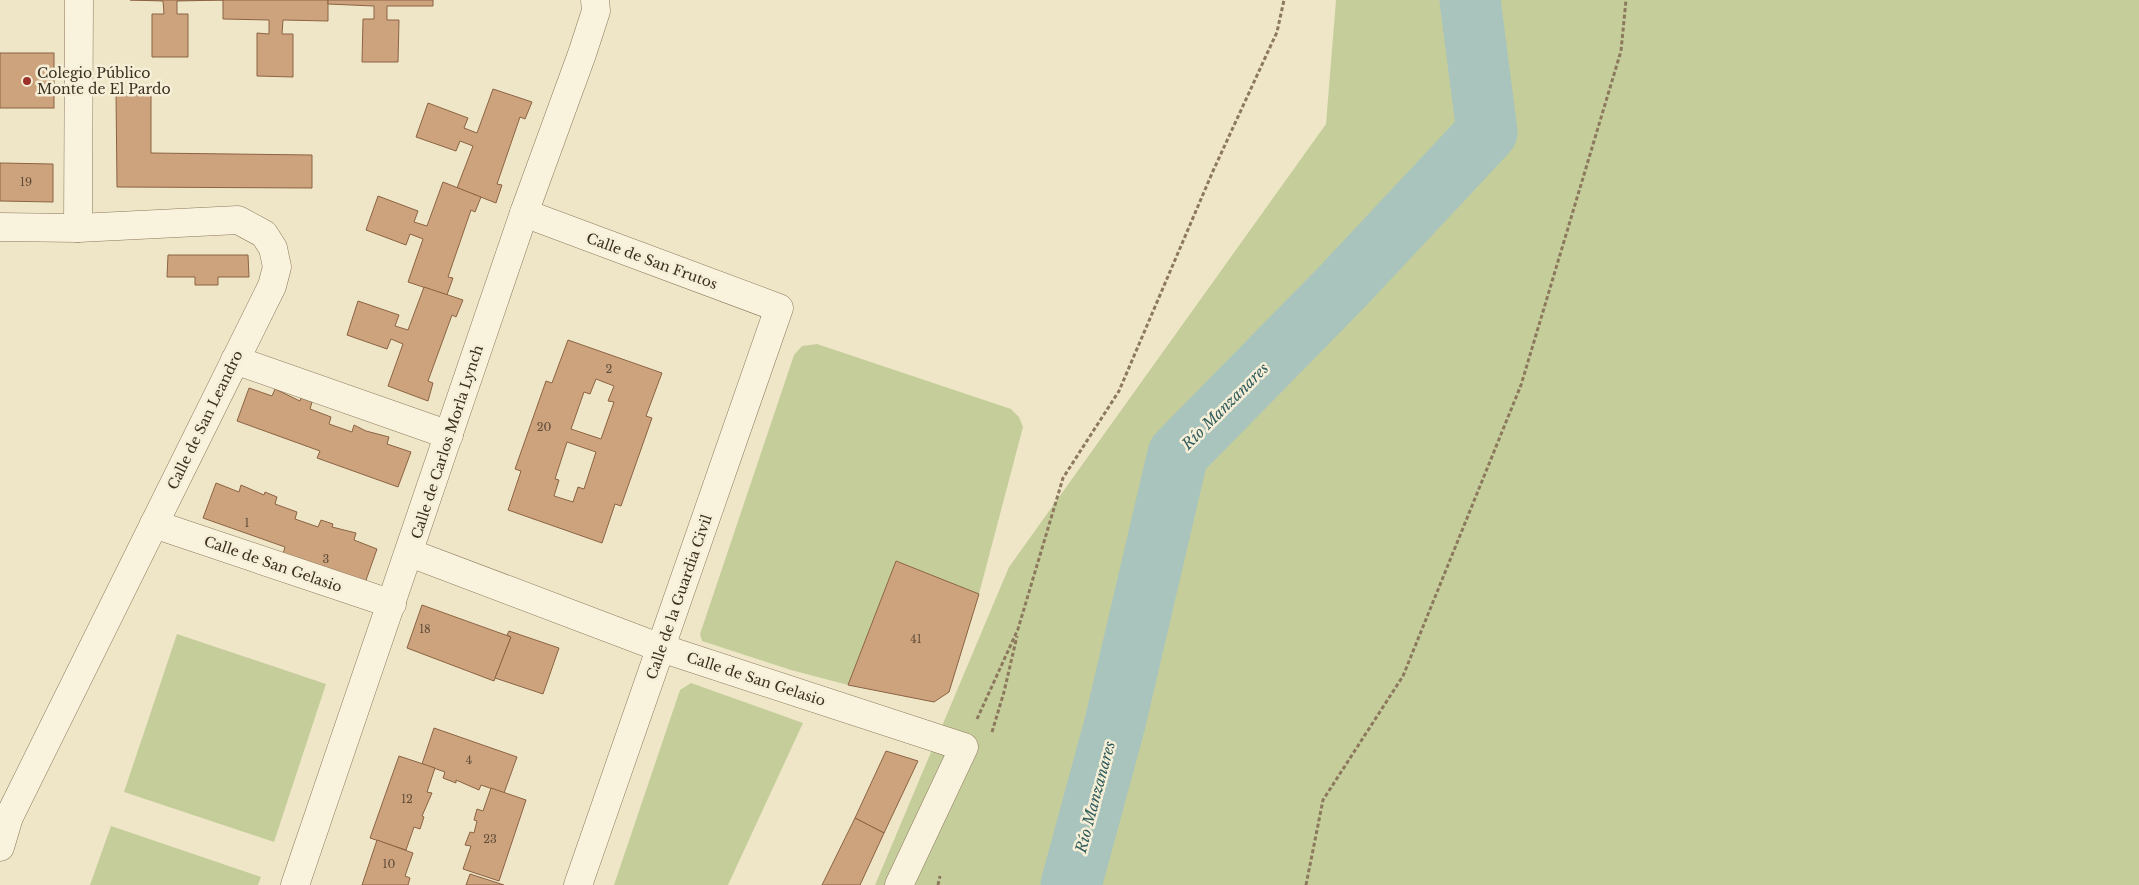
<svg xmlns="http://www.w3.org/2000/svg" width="2139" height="885" font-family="'Libre Baskerville',serif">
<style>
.green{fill:#c5ce9b}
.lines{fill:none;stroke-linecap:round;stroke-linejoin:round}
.river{stroke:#a9c3bd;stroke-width:61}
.building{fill:#cda37e;stroke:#8b6342;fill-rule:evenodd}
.minor-casing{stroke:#8c785d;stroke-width:29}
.path{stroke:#8c785d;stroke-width:3;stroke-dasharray:4 2.5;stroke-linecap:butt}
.minor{stroke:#f9f2dc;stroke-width:28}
.poi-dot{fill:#9c312c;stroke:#f6efd8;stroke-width:2}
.labels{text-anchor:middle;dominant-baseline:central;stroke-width:5;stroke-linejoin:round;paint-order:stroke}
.number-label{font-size:11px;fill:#604c38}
.poi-label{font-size:14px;fill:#3c2f20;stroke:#f6efd8;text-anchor:start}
.street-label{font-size:14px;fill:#3c2f20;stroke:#f6efd8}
.water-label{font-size:15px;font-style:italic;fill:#305c5b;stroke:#f6efd8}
</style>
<rect width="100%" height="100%" fill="#efe6c8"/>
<g class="green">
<path d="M 1336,0 L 2139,0 L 2139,885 L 875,885 L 1009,567 L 1326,124 Z"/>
<path d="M 817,344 L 1011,409 L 1019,417 L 1023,427 L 979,594 L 896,561 L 848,685 L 791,670 L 702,641 L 700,634 L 794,355 L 802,346 Z"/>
<path d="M 177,634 L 326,684 L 274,842 L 124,792 Z"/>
<path d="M 691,683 L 803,723 L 728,885 L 614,885 L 680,690 Z"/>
<path d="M 111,826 L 261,877 L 258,885 L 90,885 Z"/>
</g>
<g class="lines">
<path class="river" d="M 1071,885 L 1115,723 L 1178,454 L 1341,288 L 1487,132 L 1470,0"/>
</g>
<g class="building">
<path d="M 130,0 L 223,0 L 177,1 L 177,14 L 188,14 L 188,57 L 152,57 L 152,14 L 164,14 L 163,1 Z"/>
<path d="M 223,0 L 328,0 L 328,21 L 283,20 L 282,34 L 293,34 L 293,77 L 257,76 L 257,33 L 269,34 L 269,20 L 223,19 Z"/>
<path d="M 328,0 L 433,0 L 433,6 L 387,6 L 387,20 L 399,20 L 398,62 L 362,62 L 363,19 L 374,19 L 374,6 L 328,4 Z"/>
<rect x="0" y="53" width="54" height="55"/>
<path d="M 493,89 L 532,102 L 525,119 L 520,117 L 497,184 L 502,185 L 496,203 L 457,188 L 473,146 L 460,141 L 456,151 L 416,137 L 428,103 L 468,118 L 464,128 L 477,133 Z"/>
<path d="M 116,92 L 151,94 L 151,153 L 312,155 L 312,188 L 117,187 Z"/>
<path d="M 0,163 L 53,164 L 53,202 L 0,201 Z"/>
<path d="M 443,182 L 481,197 L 475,212 L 471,210 L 448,277 L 453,278 L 447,295 L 408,282 L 423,239 L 410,234 L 406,245 L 366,230 L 378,196 L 418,211 L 414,222 L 427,226 Z"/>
<path d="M 168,255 L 248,255 L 249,277 L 218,277 L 218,285 L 195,285 L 195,277 L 167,277 Z"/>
<path d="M 424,287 L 463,300 L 456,317 L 452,315 L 428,381 L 433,383 L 428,401 L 388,386 L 403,344 L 391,339 L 387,349 L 347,335 L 358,301 L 399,315 L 395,326 L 408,330 Z"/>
<path d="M 568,340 L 662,373 L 646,416 L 652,418 L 621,506 L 615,504 L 602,543 L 508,510 L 521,471 L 515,469 L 546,381 L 552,383 ZM 596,379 L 614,386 L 608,401 L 614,402 L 601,439 L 571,429 L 584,392 L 590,394 ZM 567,442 L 596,452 L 584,489 L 578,487 L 573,502 L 554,496 L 559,480 L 555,479 Z"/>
<path d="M 249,388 L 272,396 L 275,389 L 300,401 L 301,398 L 312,402 L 310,409 L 331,417 L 329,424 L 352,432 L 354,425 L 366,431 L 389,437 L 387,444 L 411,452 L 398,487 L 317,458 L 320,451 L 237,421 Z"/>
<path d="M 216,483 L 239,492 L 241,485 L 264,495 L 265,492 L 277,497 L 275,504 L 297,512 L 295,519 L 318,527 L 321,520 L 333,524 L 332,527 L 356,533 L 354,540 L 377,549 L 365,583 L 283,554 L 285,547 L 203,518 Z"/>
<path d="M 896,561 L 979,594 L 949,692 L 934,702 L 848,685 Z"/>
<path d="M 422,605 L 511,637 L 494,681 L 407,648 Z"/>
<path d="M 509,631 L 559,648 L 543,694 L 495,678 L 511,637 L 507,635 Z"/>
<path d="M 434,728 L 517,757 L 504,793 L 481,785 L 479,790 L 456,780 L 456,783 L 443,778 L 445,772 L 422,764 Z"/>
<path d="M 886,751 L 918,761 L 884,833 L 855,818 Z"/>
<path d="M 399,756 L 435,768 L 427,792 L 432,793 L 422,816 L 424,817 L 420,829 L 414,827 L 406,850 L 370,838 Z"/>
<path d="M 491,788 L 526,800 L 499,881 L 463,869 L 471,846 L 465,845 L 470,832 L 474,833 L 477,821 L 474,820 L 477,809 L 483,811 Z"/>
<path d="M 855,818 L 884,833 L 860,885 L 822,885 Z"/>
<path d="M 377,840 L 413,853 L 405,876 L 410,878 L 408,885 L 362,885 Z"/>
<path d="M 470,874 L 504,885 L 466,885 Z"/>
</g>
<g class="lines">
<g class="minor-casing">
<g id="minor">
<path d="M 524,213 L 779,308 L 578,885"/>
<path d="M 0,227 L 78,228 L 238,220 L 264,234 L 273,248 L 277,267 L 272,286 L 9,817 L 0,847"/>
<path d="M 78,228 L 79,0"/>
<path d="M 235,360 L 449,435"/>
<path d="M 154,524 L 392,604"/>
<path d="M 410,553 L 661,648 L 964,747 L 899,885"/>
<path d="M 295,885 L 524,213 L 582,54 L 596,11 L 595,0"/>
</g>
</g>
<g class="path">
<path d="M 977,719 L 1018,629 L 1063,478 L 1119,391 L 1213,171 L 1277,32 L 1284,0"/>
<path d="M 992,732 L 1004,692 L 1017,636"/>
<path d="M 938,885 L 940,876"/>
<path d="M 1306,885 L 1323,800 L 1403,676 L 1521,385 L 1621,51 L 1626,0"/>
</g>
<use href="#minor" class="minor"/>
</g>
<circle class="poi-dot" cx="27" cy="81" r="5"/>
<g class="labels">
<g class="number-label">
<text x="26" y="182">19</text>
<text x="609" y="369">2</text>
<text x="544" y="427">20</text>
<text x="247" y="523">1</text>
<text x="326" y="559">3</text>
<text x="425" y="629">18</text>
<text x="916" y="639">41</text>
<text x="469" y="760">4</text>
<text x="407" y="799">12</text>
<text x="490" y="839">23</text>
<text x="389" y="864">10</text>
</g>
<g class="poi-label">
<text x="37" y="73">Colegio Público<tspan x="37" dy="16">Monte de El Pardo</tspan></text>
</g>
<g class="street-label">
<text transform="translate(652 261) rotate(20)">Calle de San Frutos</text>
<text transform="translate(205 420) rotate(-64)">Calle de San Leandro</text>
<text transform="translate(447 442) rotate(-72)">Calle de Carlos Morla Lynch</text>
<text transform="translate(273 564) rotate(19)">Calle de San Gelasio</text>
<text transform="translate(679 597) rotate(-71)">Calle de la Guardia Civil</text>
<text transform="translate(756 679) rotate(18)">Calle de San Gelasio</text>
</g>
<g class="water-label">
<text transform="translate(1225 406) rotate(-45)">Río Manzanares</text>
<text transform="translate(1095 797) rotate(-75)">Río Manzanares</text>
</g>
</g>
</svg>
